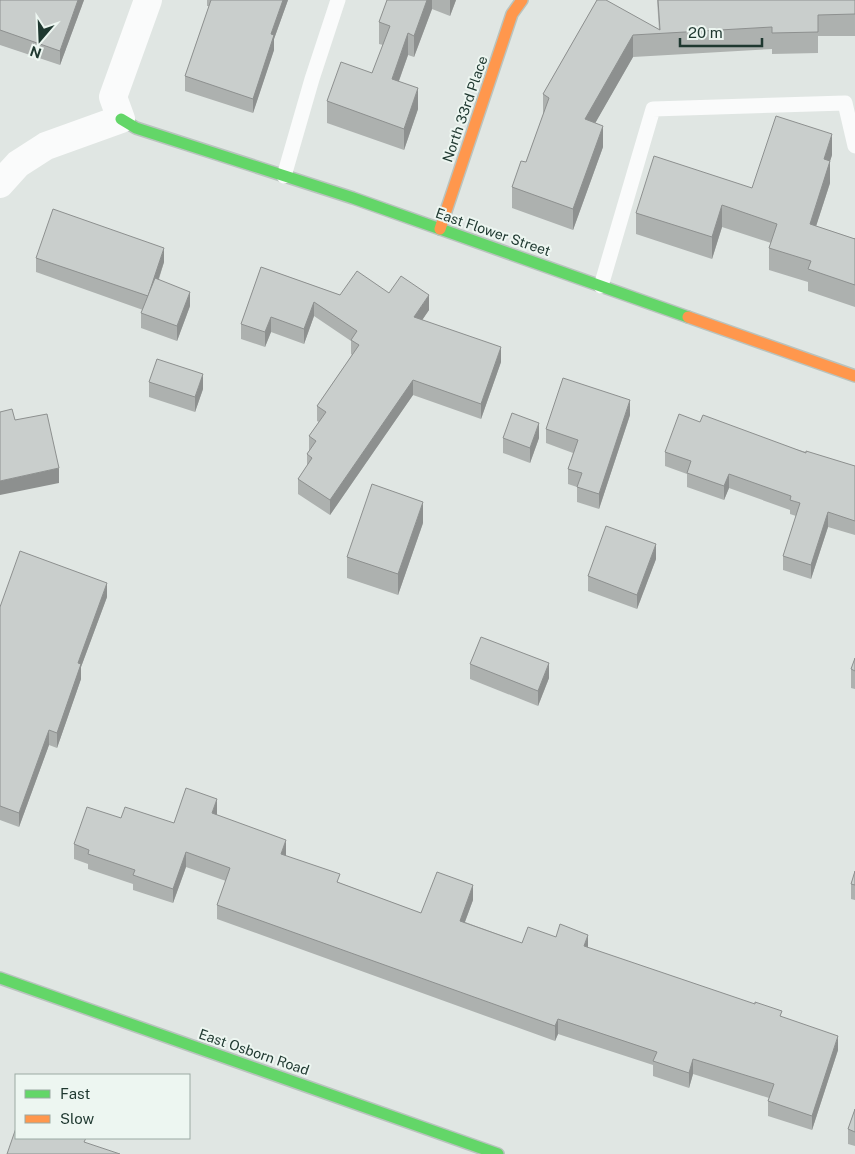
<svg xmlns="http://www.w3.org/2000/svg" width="855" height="1154" font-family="'Public Sans',sans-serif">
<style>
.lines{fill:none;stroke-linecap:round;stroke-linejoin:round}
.fast-casing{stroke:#b9c3be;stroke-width:14}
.slow-casing{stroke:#b9c3be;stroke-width:14}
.lane{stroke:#fafbfb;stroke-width:15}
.street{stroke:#fafbfb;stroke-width:28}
.fast{stroke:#63d668;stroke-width:11}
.slow{stroke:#ff974d;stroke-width:11}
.wall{fill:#adb1af}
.shaded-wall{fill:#8d908f}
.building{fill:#c9cecc;stroke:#8d908f}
.labels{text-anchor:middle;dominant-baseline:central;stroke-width:4;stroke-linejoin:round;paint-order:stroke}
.street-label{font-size:14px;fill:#1f3830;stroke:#edf6f1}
</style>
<rect width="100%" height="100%" fill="#e0e6e3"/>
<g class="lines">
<g class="fast-casing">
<g id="fast">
<path d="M 121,119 L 136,128 L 353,198 L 688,317"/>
<path d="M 0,978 L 498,1154"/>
</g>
</g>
<g class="slow-casing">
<g id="slow">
<path d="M 440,229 L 512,14 L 522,0"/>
<path d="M 688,317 L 855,376"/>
</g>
</g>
<g class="lane">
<path d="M 284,176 L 312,79 L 338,0"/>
<path d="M 601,286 L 653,109 L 845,103 L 855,146"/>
</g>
<path class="street" d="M 0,184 L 18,164 L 46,146 L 121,119 L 113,97 L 148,0"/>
<use href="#fast" class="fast"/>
<use href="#slow" class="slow"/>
</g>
<g class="wall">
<path d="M 0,0 L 84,0 L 60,65 L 0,45 Z"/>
<path d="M 207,0 L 288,0 L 274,39 L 274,50 L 253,113 L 185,91 L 185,76 L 209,6 L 207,6 Z"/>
<path d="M 387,0 L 456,0 L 450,16 L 432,9 L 414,57 L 408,55 L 399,81 L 418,109 L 404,150 L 327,123 L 327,101 L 372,73 L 383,45 L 379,44 L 379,22 Z"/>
<path d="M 597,0 L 659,30 L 657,0 L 855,0 L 855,36 L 818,36 L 818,53 L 772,54 L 772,49 L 633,57 L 595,123 L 603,147 L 573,230 L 512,208 L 512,187 L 526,162 L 543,115 L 543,94 Z"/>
<path d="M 832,155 L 830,161 L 830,183 L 816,226 L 855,239 L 855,238 L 855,307 L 808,291 L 808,282 L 769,270 L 769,248 L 771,243 L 722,227 L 712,259 L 636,234 L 636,213 L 752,188 Z"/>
<path d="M 36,258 L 164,262 L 159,279 L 190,306 L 177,341 L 141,328 L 141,313 L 143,310 L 36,272 Z"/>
<path d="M 261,267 L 340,295 L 389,293 L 429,310 L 422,320 L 501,362 L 481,419 L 413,395 L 330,515 L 298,494 L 298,479 L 307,466 L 307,454 L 309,451 L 309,436 L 319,422 L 317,421 L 317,406 L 352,355 L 351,354 L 351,341 L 314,316 L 304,344 L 271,332 L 265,347 L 241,339 L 241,324 Z"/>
<path d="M 149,382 L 203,389 L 195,412 L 149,397 Z"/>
<path d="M 630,415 L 599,509 L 577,502 L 577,487 L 568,484 L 568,469 L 573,453 L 546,443 L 546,429 Z"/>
<path d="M 700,422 L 855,466 L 855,535 L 828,527 L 811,579 L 783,570 L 783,556 L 796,516 L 790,514 L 790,510 L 729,488 L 724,500 L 687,487 L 687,474 L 665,466 L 665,452 Z"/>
<path d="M 503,438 L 539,438 L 530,463 L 503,453 Z"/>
<path d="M 423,523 L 398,595 L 347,578 L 347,557 Z"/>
<path d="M 656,559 L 637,609 L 588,591 L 588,576 Z"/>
<path d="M 107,597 L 81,667 L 81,679 L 57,748 L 49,745 L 19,827 L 0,820 L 0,607 Z"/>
<path d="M 855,658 L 855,689 L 851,688 L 851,669 Z"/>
<path d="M 470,664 L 549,678 L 538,706 L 470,679 Z"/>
<path d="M 217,814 L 217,815 L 286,855 L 286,856 L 340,883 L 421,913 L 473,900 L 465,922 L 522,943 L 556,937 L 588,948 L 782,1017 L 838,1050 L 812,1130 L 768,1116 L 768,1101 L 769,1098 L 693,1074 L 689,1088 L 653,1076 L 653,1065 L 558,1034 L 555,1041 L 217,919 L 217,905 L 226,881 L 186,867 L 173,903 L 133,890 L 133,884 L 88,869 L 88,864 L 74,859 L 74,844 L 121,818 L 174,823 Z"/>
<path d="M 855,871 L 855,900 L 851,899 L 851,884 Z"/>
<path d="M 855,1109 L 855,1146 L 848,1144 L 848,1129 Z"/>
</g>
<g class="shaded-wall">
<path d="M 78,0 L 84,0 L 60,65 L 60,51 Z"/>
<path d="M 283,0 L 288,0 L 274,39 L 274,50 L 253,113 L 253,99 L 271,34 Z"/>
<path d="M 427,0 L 432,0 L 432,9 L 414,57 L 414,36 Z"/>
<path d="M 450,0 L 456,0 L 450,16 Z"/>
<path d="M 408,33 L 408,55 L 392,100 L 392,79 Z"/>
<path d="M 633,35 L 633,57 L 585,141 L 585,119 Z"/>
<path d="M 418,88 L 418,109 L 404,150 L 404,129 Z"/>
<path d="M 603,126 L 603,147 L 573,230 L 573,209 Z"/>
<path d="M 832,134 L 832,155 L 824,180 L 824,159 Z"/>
<path d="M 830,161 L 830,183 L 810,245 L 810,224 Z"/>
<path d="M 722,205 L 722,227 L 712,259 L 712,237 Z"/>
<path d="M 164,248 L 164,262 L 148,311 L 148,296 Z"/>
<path d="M 190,292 L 190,306 L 177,341 L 177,326 Z"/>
<path d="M 429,295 L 429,310 L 414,332 L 414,317 Z"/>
<path d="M 314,302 L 314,316 L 304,344 L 304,329 Z"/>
<path d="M 271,317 L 271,332 L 265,347 L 265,332 Z"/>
<path d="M 501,347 L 501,362 L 481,419 L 481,404 Z"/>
<path d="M 203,374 L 203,389 L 195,412 L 195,397 Z"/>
<path d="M 413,380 L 413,395 L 330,515 L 330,500 Z"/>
<path d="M 630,400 L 630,415 L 599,509 L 599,494 Z"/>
<path d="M 539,423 L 539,438 L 530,463 L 530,448 Z"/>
<path d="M 59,468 L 59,483 L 0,495 L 0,481 Z"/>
<path d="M 729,474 L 729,488 L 724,500 L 724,486 Z"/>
<path d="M 423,502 L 423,523 L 398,595 L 398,574 Z"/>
<path d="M 828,512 L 828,527 L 811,579 L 811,565 Z"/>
<path d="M 656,544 L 656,559 L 637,609 L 637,595 Z"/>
<path d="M 107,583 L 107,597 L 81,667 L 81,679 L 57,748 L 57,733 L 78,663 Z"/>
<path d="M 549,663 L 549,678 L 538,706 L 538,691 Z"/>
<path d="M 49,730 L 49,745 L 19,827 L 19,813 Z"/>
<path d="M 217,799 L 217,814 L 212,828 L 212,813 Z"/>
<path d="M 286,840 L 286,855 L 281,869 L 281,854 Z"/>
<path d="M 186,852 L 186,867 L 173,903 L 173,889 Z"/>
<path d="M 473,885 L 473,900 L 460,935 L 460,921 Z"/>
<path d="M 588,935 L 588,950 L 584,946 Z"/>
<path d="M 558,1019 L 558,1034 L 555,1041 L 555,1026 Z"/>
<path d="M 838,1036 L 838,1050 L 812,1130 L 812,1116 Z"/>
<path d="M 693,1059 L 693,1074 L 689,1088 L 689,1073 Z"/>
</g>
<g class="building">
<path d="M 0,0 L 78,0 L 60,51 L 0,30 Z"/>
<path d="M 211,0 L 283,0 L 271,34 L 274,35 L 253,99 L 185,76 Z"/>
<path d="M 387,0 L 427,0 L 414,36 L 408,33 L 392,79 L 418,88 L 404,129 L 327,101 L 341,62 L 372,73 L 390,26 L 379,22 Z"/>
<path d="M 597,0 L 606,0 L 660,30 L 658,0 L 855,0 L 855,14 L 818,15 L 818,32 L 772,33 L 772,27 L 633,35 L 585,119 L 603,126 L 573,209 L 512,187 L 521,161 L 526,162 L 549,98 L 543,94 Z"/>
<path d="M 776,116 L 832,134 L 824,159 L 830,161 L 810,224 L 855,239 L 855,238 L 855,285 L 808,269 L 811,261 L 769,248 L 777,224 L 722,205 L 712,237 L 636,213 L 654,156 L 752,188 Z"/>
<path d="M 53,209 L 164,248 L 148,296 L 36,258 Z"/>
<path d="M 261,267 L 340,295 L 357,271 L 389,293 L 401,276 L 429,295 L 414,317 L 501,347 L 481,404 L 413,380 L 330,500 L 298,479 L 312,458 L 307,454 L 316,441 L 309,436 L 326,412 L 317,406 L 359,345 L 351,340 L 357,331 L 314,302 L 304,329 L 271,317 L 265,332 L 241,324 Z"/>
<path d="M 155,278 L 190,292 L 177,326 L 141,313 Z"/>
<path d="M 157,359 L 203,374 L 195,397 L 149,382 Z"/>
<path d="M 563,378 L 630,400 L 599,494 L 577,487 L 582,473 L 568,469 L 578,440 L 546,429 Z"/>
<path d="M 12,409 L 15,420 L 47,414 L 59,468 L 0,481 L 0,412 Z"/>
<path d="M 512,413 L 539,423 L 530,448 L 503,438 Z"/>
<path d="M 679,414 L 700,422 L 703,415 L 806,453 L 806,451 L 855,466 L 855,521 L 828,512 L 811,565 L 783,556 L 800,503 L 790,500 L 791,496 L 729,474 L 724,486 L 687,473 L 691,461 L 665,452 Z"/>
<path d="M 372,484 L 423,502 L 398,574 L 347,557 Z"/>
<path d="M 606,526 L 656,544 L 637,595 L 588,576 Z"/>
<path d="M 20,551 L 107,583 L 78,663 L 81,664 L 57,733 L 49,730 L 19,813 L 0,806 L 0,607 Z"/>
<path d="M 481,637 L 549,663 L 538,691 L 470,664 Z"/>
<path d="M 855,658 L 855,671 L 851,669 Z"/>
<path d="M 186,788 L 217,799 L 212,813 L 286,840 L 281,854 L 340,874 L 337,882 L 421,913 L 437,872 L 473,885 L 460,921 L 522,943 L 528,927 L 556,937 L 560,924 L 588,935 L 584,946 L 755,1004 L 755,1002 L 782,1011 L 780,1016 L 838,1036 L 812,1116 L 768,1101 L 774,1084 L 693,1059 L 689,1073 L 653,1061 L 657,1052 L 558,1019 L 555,1026 L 217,905 L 230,868 L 186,852 L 173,889 L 133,875 L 135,870 L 88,854 L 89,850 L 74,844 L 87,807 L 121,818 L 125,807 L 174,823 Z"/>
<path d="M 855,871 L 855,885 L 851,884 Z"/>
<path d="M 855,1109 L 855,1132 L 848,1129 Z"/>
<path d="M 16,1128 L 16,1138 L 86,1138 L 84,1142 L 120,1154 L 7,1154 Z"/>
</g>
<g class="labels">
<g class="street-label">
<text transform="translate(465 109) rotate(-71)">North 33rd Place</text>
<text transform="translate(493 232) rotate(19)">East Flower Street</text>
<text transform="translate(254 1052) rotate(19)">East Osborn Road</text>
</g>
</g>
<rect x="15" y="1074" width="175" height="65" fill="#edf6f1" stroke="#9baaa4"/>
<rect x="25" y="1090" width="25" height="8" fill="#63d668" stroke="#9baaa4"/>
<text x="60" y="1099" font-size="15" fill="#1f3830">Fast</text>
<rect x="25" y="1115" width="25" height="8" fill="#ff974d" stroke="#9baaa4"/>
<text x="60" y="1124" font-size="15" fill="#1f3830">Slow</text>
<g transform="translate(40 40) rotate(199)" stroke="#edf6f1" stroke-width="4" paint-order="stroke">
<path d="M0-4L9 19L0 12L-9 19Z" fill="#1f3830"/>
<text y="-8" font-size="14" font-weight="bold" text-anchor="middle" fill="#1f3830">N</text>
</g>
<path d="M680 38v8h82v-8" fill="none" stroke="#1f3830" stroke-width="2.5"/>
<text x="688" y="38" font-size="15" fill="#1f3830" stroke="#edf6f1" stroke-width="4" paint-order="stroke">20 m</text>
</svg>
